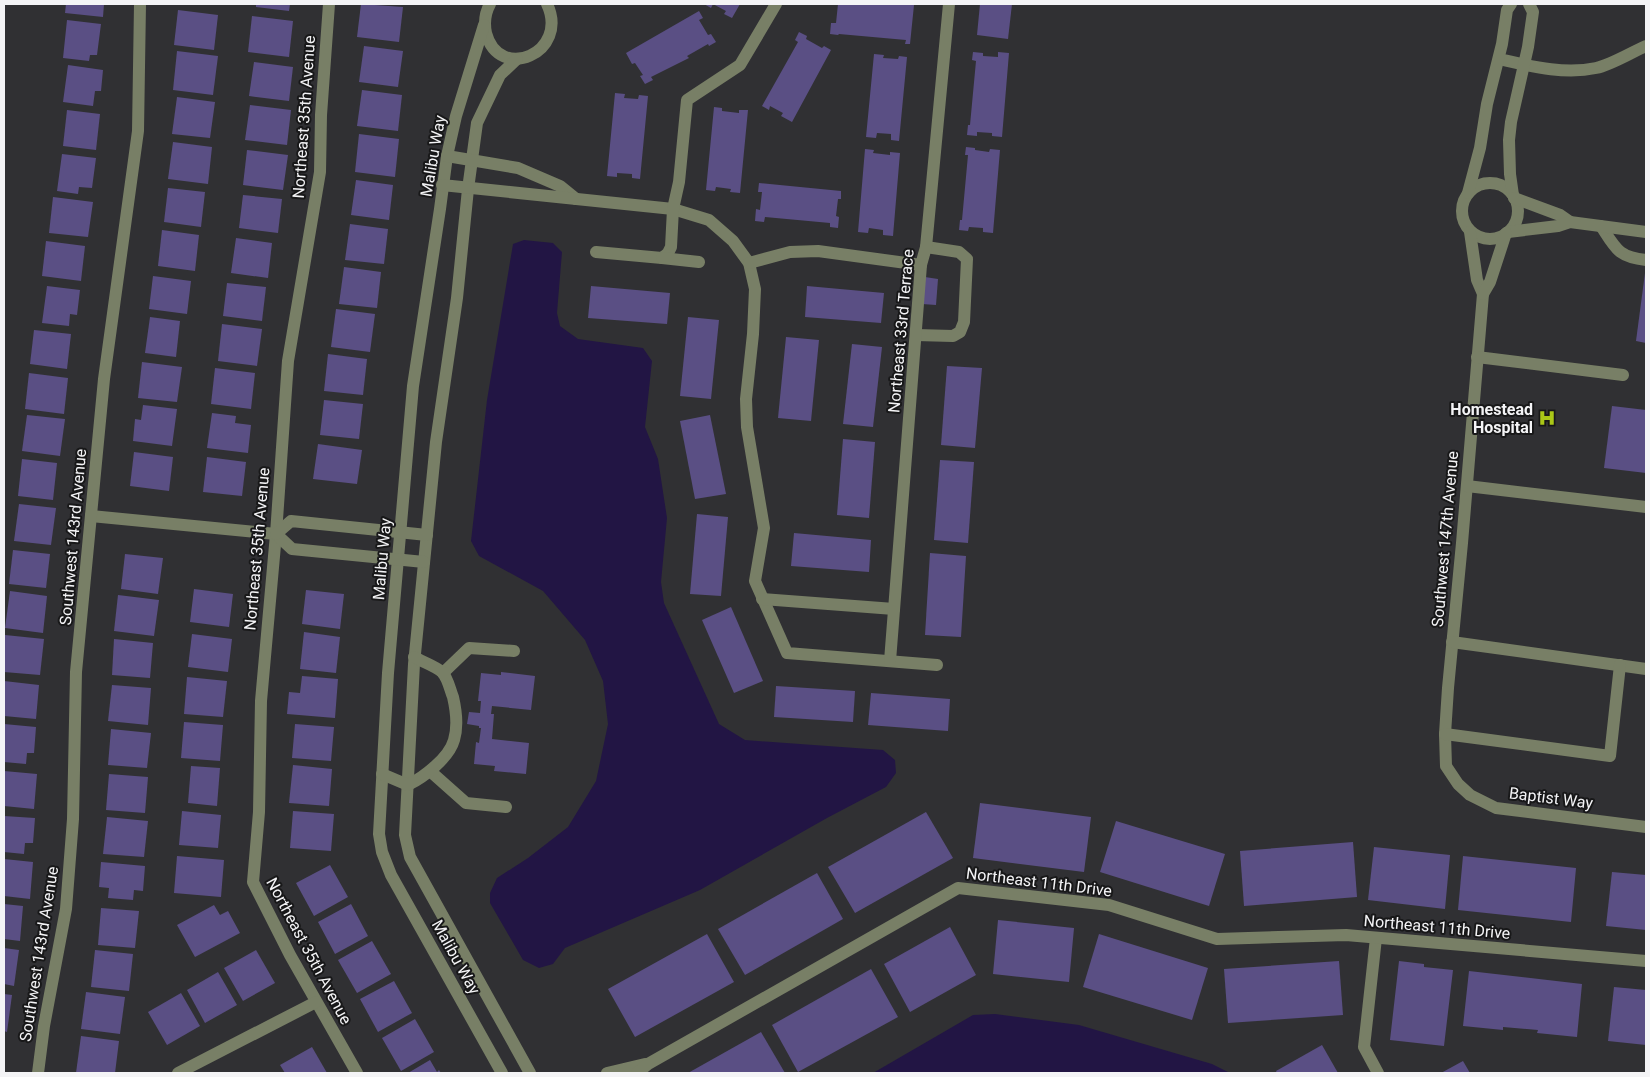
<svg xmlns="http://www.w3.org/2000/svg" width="1650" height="1077" font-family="Roboto,sans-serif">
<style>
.water{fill:#221544}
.building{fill:#5a4f84}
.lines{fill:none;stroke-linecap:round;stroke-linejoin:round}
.minor{stroke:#787f66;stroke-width:12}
.labels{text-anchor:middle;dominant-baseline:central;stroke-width:4;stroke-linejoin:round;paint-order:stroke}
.street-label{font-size:16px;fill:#f4f4f6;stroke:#181819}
.poi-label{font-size:16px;font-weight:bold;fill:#f4f4f6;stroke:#181819;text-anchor:end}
</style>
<rect width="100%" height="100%" fill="#303033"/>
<g class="water">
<path d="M 524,240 L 553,243 L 562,252 L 557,313 L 560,326 L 578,339 L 643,348 L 652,361 L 645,427 L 658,459 L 667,518 L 661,582 L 664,603 L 719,724 L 745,740 L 883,750 L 895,760 L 896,773 L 886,787 L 827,818 L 700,890 L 565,948 L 553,964 L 539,968 L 523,960 L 490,903 L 490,893 L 497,878 L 528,858 L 568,827 L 596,781 L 608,724 L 603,681 L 585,640 L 543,591 L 479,556 L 471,541 L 487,400 L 513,244 Z"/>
<path d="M 995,1014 L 1079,1025 L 1212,1064 L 1230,1073 L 873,1073 L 973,1015 Z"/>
</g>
<g class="building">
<path d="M 66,4 L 104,4 L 103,17 L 65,13 Z"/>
<path d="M 256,4 L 290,4 L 289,11 L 256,7 Z"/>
<path d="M 361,4 L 403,7 L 399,42 L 357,37 Z"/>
<path d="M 704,4 L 740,4 L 732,18 L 724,14 L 726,11 L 713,4 L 711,8 Z"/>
<path d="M 838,4 L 895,4 L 914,5 L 910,44 L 905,44 L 906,40 L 839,34 L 838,35 L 830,34 L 831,23 L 836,23 Z"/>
<path d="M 980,4 L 1012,4 L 1008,39 L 977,35 Z"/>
<path d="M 178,10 L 218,15 L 214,50 L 174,45 Z"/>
<path d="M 699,11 L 703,18 L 699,20 L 708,35 L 711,34 L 716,42 L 709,46 L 708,44 L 687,56 L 689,58 L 651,77 L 653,80 L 645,84 L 640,76 L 643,75 L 635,63 L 632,64 L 626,53 Z"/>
<path d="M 252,16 L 293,21 L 289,57 L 248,52 Z"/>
<path d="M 67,20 L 101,24 L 97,55 L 90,55 L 89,61 L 63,58 Z"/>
<path d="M 799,32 L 807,36 L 806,39 L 822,48 L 824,46 L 831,50 L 792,122 L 781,116 L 783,113 L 770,106 L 769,110 L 762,106 L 798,42 L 795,40 Z"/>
<path d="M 364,46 L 403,51 L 398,87 L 359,82 Z"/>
<path d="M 177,51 L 218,56 L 213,95 L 173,90 Z"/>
<path d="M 973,52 L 983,53 L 983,56 L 998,57 L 998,52 L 1009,53 L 1002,137 L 992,136 L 992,133 L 977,132 L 977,136 L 967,135 L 968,125 L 970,125 L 976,61 L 972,60 Z"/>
<path d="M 874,54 L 884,55 L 883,58 L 898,59 L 899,56 L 907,57 L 899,141 L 891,140 L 891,134 L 877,133 L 876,138 L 866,137 Z"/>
<path d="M 254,62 L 293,67 L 289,101 L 249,96 Z"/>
<path d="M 68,65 L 103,70 L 101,91 L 95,91 L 93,106 L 63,102 Z"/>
<path d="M 362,90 L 402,95 L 398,131 L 357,126 Z"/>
<path d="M 615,93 L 625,94 L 624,98 L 638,99 L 639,95 L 648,96 L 640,179 L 632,178 L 632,174 L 617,173 L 617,177 L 607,176 Z"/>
<path d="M 177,97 L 215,102 L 210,138 L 172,134 Z"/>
<path d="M 250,105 L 291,110 L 287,145 L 245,140 Z"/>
<path d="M 714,107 L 722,108 L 722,111 L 739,113 L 739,110 L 748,110 L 740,193 L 730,192 L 731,189 L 716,187 L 715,191 L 706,190 Z"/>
<path d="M 67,110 L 100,114 L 96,150 L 63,146 Z"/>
<path d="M 359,134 L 399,139 L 395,177 L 355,172 Z"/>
<path d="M 173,142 L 212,147 L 208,184 L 168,179 Z"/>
<path d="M 966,147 L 975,148 L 975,150 L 989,152 L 990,149 L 1000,150 L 993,233 L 983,232 L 983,228 L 969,227 L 968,231 L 959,230 L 960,220 L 962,220 L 968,155 L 965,155 Z"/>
<path d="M 865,149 L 874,150 L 873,153 L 890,155 L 890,152 L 900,153 L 893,236 L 883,235 L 883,230 L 869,228 L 868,233 L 858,232 Z"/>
<path d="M 247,150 L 288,155 L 283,190 L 243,185 Z"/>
<path d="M 62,154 L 96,158 L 92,188 L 79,187 L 78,194 L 57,191 Z"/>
<path d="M 356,180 L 393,185 L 389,220 L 351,215 Z"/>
<path d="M 759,183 L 841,191 L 841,199 L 838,199 L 836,216 L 839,217 L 838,228 L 830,227 L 830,223 L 765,217 L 764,222 L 755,221 L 756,209 L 760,210 L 762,192 L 758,192 Z"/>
<path d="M 168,188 L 205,192 L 201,227 L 164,222 Z"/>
<path d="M 243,195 L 282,199 L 278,233 L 239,228 Z"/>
<path d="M 53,197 L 93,202 L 88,237 L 49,233 Z"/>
<path d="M 350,224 L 388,229 L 384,264 L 345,260 Z"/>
<path d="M 162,230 L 199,235 L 195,271 L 158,266 Z"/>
<path d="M 236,238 L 272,243 L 268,278 L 231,273 Z"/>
<path d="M 46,241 L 85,246 L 81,281 L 42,276 Z"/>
<path d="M 344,267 L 381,272 L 377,308 L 339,304 Z"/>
<path d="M 1645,273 L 1646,273 L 1646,343 L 1636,341 Z"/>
<path d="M 153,276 L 191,281 L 187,314 L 149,309 Z"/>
<path d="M 925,277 L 938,279 L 936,305 L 922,304 Z"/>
<path d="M 227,283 L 266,287 L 262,321 L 223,316 Z"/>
<path d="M 47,286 L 80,290 L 77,315 L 70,314 L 69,326 L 42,323 Z"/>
<path d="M 591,286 L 670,293 L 667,324 L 588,318 Z"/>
<path d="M 807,286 L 884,293 L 881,323 L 805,317 Z"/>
<path d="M 336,309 L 375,314 L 370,352 L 331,347 Z"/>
<path d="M 150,317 L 180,321 L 176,357 L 145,353 Z"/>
<path d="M 688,317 L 719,320 L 711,399 L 680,396 Z"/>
<path d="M 222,324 L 262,329 L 257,366 L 218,361 Z"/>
<path d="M 34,330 L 71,334 L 67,369 L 30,364 Z"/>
<path d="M 786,337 L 819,340 L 811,421 L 778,418 Z"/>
<path d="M 852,344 L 882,347 L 873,427 L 843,424 Z"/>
<path d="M 328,354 L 367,359 L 363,395 L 324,391 Z"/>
<path d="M 142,362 L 182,367 L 177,402 L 138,398 Z"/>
<path d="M 947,366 L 982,368 L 975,448 L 941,445 Z"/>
<path d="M 215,368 L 255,373 L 251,409 L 211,404 Z"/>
<path d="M 29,373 L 68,378 L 64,414 L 25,409 Z"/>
<path d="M 324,400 L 363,404 L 359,439 L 320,435 Z"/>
<path d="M 143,405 L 177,409 L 172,446 L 133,441 L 135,419 L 141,420 Z"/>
<path d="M 1612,406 L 1646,410 L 1646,473 L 1604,468 Z"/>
<path d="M 212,413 L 236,416 L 235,423 L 251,425 L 248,453 L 207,448 Z"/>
<path d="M 27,415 L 65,419 L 60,456 L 22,451 Z"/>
<path d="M 710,415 L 726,494 L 695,499 L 680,421 Z"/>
<path d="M 843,439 L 875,442 L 869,518 L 837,515 Z"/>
<path d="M 318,444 L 362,450 L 357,484 L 313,479 Z"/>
<path d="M 134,452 L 173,457 L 169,491 L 130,486 Z"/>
<path d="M 207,457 L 246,462 L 242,496 L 203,492 Z"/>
<path d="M 22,459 L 57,463 L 53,500 L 18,496 Z"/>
<path d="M 940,460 L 974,462 L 968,543 L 934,540 Z"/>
<path d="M 19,504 L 56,508 L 51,545 L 14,541 Z"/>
<path d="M 697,514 L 728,517 L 721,596 L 690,594 Z"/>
<path d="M 794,533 L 871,540 L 869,572 L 791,566 Z"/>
<path d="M 13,550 L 50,554 L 46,588 L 9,584 Z"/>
<path d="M 930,553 L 966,556 L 961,637 L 925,635 Z"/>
<path d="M 125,554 L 163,558 L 158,594 L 121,589 Z"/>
<path d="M 194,589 L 233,594 L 229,627 L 190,622 Z"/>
<path d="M 306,590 L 344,594 L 340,629 L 302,624 Z"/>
<path d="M 10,591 L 47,596 L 43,633 L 5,628 Z"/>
<path d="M 118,595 L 159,600 L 154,636 L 114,631 Z"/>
<path d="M 731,607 L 763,681 L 734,693 L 702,620 Z"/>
<path d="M 304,632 L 340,637 L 336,673 L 300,669 Z"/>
<path d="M 192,634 L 232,639 L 228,672 L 188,667 Z"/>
<path d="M 5,635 L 44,639 L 40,675 L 4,672 Z"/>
<path d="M 114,639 L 153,643 L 150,678 L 112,675 Z"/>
<path d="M 501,672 L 535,676 L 531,710 L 492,706 L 491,714 L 494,714 L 492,739 L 529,743 L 526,774 L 494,771 L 495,766 L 474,764 L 476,742 L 479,743 L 481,728 L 479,728 L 479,726 L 467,724 L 469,712 L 480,713 L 481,701 L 478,701 L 481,673 L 501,675 Z"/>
<path d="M 302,676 L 338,679 L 335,718 L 287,714 L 289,692 L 300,693 Z"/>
<path d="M 187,677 L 227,681 L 223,717 L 184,714 Z"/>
<path d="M 4,681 L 39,685 L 36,719 L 4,716 Z"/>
<path d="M 112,685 L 151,688 L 148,725 L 108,721 Z"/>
<path d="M 776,686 L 855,691 L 853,722 L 774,717 Z"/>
<path d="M 871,693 L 950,699 L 948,731 L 868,725 Z"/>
<path d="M 184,722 L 223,725 L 220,761 L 181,758 Z"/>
<path d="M 4,724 L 36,727 L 34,753 L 27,753 L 26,764 L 4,762 Z"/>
<path d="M 295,724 L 334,727 L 331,761 L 292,758 Z"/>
<path d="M 111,729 L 151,733 L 147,768 L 108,765 Z"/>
<path d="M 293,765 L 332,769 L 329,806 L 289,803 Z"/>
<path d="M 191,766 L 220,768 L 217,806 L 188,803 Z"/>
<path d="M 4,771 L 37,774 L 34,809 L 4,806 Z"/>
<path d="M 109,774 L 148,777 L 145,813 L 106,810 Z"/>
<path d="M 980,803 L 1091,817 L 1084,872 L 973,858 Z"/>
<path d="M 182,811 L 221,815 L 218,848 L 179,845 Z"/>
<path d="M 293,811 L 334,814 L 331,851 L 290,848 Z"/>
<path d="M 926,812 L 953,858 L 855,913 L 828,867 Z"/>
<path d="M 4,816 L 35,818 L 33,843 L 25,843 L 24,854 L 4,852 Z"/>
<path d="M 107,817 L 148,821 L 144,857 L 103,854 Z"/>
<path d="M 1116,821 L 1225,854 L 1209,906 L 1100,872 Z"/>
<path d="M 1353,842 L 1357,897 L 1244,906 L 1240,851 Z"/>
<path d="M 1374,847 L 1450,855 L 1445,909 L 1368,900 Z"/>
<path d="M 177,856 L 224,860 L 221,897 L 174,893 Z"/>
<path d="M 1463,856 L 1576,868 L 1571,922 L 1458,910 Z"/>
<path d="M 4,859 L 33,862 L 30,899 L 4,896 Z"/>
<path d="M 101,862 L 145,866 L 143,891 L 134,890 L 133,900 L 108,898 L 109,888 L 99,887 Z"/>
<path d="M 330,865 L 348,897 L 314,916 L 296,883 Z"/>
<path d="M 1612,872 L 1646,875 L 1646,930 L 1606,926 Z"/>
<path d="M 817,873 L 843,919 L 745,975 L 718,929 Z"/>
<path d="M 4,904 L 23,906 L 20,941 L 4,939 Z"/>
<path d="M 351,904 L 368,936 L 335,954 L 318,922 Z"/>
<path d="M 214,905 L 220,915 L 228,911 L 240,933 L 195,957 L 177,925 Z"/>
<path d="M 101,908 L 139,911 L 135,948 L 98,945 Z"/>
<path d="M 998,920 L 1074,928 L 1069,982 L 993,974 Z"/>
<path d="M 950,927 L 976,975 L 910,1012 L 884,964 Z"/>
<path d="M 707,934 L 734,982 L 635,1037 L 608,989 Z"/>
<path d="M 1099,934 L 1208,968 L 1192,1020 L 1083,987 Z"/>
<path d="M 372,941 L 391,974 L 357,993 L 338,960 Z"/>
<path d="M 4,948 L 19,950 L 14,986 L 4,984 Z"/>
<path d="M 95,950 L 133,954 L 129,991 L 91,987 Z"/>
<path d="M 256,950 L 275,983 L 243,1001 L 224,968 Z"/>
<path d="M 1339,961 L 1343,1015 L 1228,1023 L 1224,969 Z"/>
<path d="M 1399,961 L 1424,964 L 1424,967 L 1453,970 L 1444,1046 L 1390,1040 Z"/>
<path d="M 871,969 L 898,1017 L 798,1072 L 772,1025 Z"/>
<path d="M 1469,971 L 1582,984 L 1577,1037 L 1537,1033 L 1538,1030 L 1503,1027 L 1503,1030 L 1463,1026 Z"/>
<path d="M 218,972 L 237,1005 L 205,1023 L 187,990 Z"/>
<path d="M 394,981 L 412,1013 L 378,1032 L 360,999 Z"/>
<path d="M 1614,987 L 1646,990 L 1646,1045 L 1608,1041 Z"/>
<path d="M 86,992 L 125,997 L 120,1034 L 81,1029 Z"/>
<path d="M 181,993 L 200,1026 L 167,1045 L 148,1012 Z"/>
<path d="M 4,994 L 12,995 L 7,1032 L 4,1031 Z"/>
<path d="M 415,1019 L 434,1052 L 401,1071 L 382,1038 Z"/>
<path d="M 761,1032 L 785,1073 L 688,1073 Z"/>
<path d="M 81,1036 L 119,1041 L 115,1073 L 76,1073 Z"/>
<path d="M 1322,1045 L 1338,1073 L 1277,1073 L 1276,1071 Z"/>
<path d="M 312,1047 L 327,1073 L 285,1073 L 280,1065 Z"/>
<path d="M 430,1060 L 437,1072 L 439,1070 L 441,1073 L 408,1073 Z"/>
<path d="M 1463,1061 L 1470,1073 L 1441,1073 Z"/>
</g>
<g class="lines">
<g class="minor">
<path d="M 329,4 L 321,115 L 320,172 L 288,361 L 276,534 L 261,701 L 259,812 L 253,882 L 290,955 L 357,1073"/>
<path d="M 490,4 C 485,13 484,23 486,33 C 499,83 570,53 547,4"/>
<path d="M 484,25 L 456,116 L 447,156 L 440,209 L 413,386 L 388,673 L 379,834 L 382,852 L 391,875 L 502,1073"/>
<path d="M 517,59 L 500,75 L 477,123 L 468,189 L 457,298 L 436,442 L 414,664 L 405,835 L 410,857 L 530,1073"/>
<path d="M 1499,59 C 1530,66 1564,75 1596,68 C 1611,65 1632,52 1646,46"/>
<path d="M 447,156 L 518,168 L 560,186 L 576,199"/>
<circle cx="1490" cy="211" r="28"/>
<path d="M 442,185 L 673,209 L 709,220 L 733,241 L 749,263 L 755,289 L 753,334 L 746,399 L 747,427 L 764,528 L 755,581 L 787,653 L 937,665"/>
<path d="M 1468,193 L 1480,148 L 1487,104 L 1502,44 L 1507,10 L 1511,4"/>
<path d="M 1513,195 L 1510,174 L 1509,140 L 1511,122 L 1528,47 L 1533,12 L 1529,4"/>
<path d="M 1514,198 L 1560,215 L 1570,222"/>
<path d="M 1601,226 C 1616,249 1618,257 1646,260"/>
<path d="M 1470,232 L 1477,280 L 1483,294 L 1462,543 L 1448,688 L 1445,734 L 1446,766 L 1458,784 L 1470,795 L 1496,808 L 1646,827"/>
<path d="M 1508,232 L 1558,226 L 1570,222 L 1646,232"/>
<path d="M 596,252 L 662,258 L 668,253 L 671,247 L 673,209 L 679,182 L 687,100 L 740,65 L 776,4"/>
<path d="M 662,258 L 699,262"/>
<path d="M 749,263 L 790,252 L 818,251 L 921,265"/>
<path d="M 1483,294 L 1490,282 L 1506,233"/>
<path d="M 916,335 L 953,336 L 960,332 L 964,322 L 967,259 L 959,252 L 926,247"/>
<path d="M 1477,357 L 1623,375"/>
<path d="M 1467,486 L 1646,507"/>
<path d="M 91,516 L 276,534 L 292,549 L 424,562"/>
<path d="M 276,534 L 291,521 L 427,535"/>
<path d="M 762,599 L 894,609"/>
<path d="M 1452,642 L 1646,669"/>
<path d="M 890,661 L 921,265 L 926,247 L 949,4"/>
<path d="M 443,673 L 469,648 L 514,651"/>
<path d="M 1445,734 L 1610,756 L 1620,665"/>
<path d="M 430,771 L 466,803 L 506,807"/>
<path d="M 382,774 L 408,785 C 424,777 449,758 454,740 C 458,727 456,710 453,697 C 450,690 448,678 442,672 C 435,666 423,662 414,657"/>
<path d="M 1376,938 L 1364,1047 L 1378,1073"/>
<path d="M 38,1073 L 44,1026 L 66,909 L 73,819 L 76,672 L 104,379 L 138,131 L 140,4"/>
<path d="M 178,1073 L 316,1002"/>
<path d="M 607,1073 L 645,1064"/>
<path d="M 637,1073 L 648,1064 L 958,888 L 1109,905 L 1217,939 L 1346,935 L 1646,961"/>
</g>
</g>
<defs>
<g id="hospital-bare" transform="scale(1.35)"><path d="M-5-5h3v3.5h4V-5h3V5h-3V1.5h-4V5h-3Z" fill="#aac717" stroke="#181819" stroke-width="2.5" paint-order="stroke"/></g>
</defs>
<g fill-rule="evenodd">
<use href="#hospital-bare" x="1547" y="418"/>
</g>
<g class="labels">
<g class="street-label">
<text transform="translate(304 117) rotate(-86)">Northeast 35th Avenue</text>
<text transform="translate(433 156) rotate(-80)">Malibu Way</text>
<text transform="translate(901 331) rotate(-85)">Northeast 33rd Terrace</text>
<text transform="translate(73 537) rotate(-85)">Southwest 143rd Avenue</text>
<text transform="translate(1445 539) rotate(-85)">Southwest 147th Avenue</text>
<text transform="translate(257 549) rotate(-85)">Northeast 35th Avenue</text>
<text transform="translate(382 559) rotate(-85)">Malibu Way</text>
<text transform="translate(1551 798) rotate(7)">Baptist Way</text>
<text transform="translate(1039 882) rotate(7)">Northeast 11th Drive</text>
<text transform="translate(1437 927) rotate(5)">Northeast 11th Drive</text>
<text transform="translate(309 951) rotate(62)">Northeast 35th Avenue</text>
<text transform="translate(39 954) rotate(-81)">Southwest 143rd Avenue</text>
<text transform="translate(456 957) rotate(61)">Malibu Way</text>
</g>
<g class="poi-label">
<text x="1533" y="409">Homestead<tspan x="1533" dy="18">Hospital</tspan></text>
</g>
</g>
<rect width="1650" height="1077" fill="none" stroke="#f4f4f6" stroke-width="10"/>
</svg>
